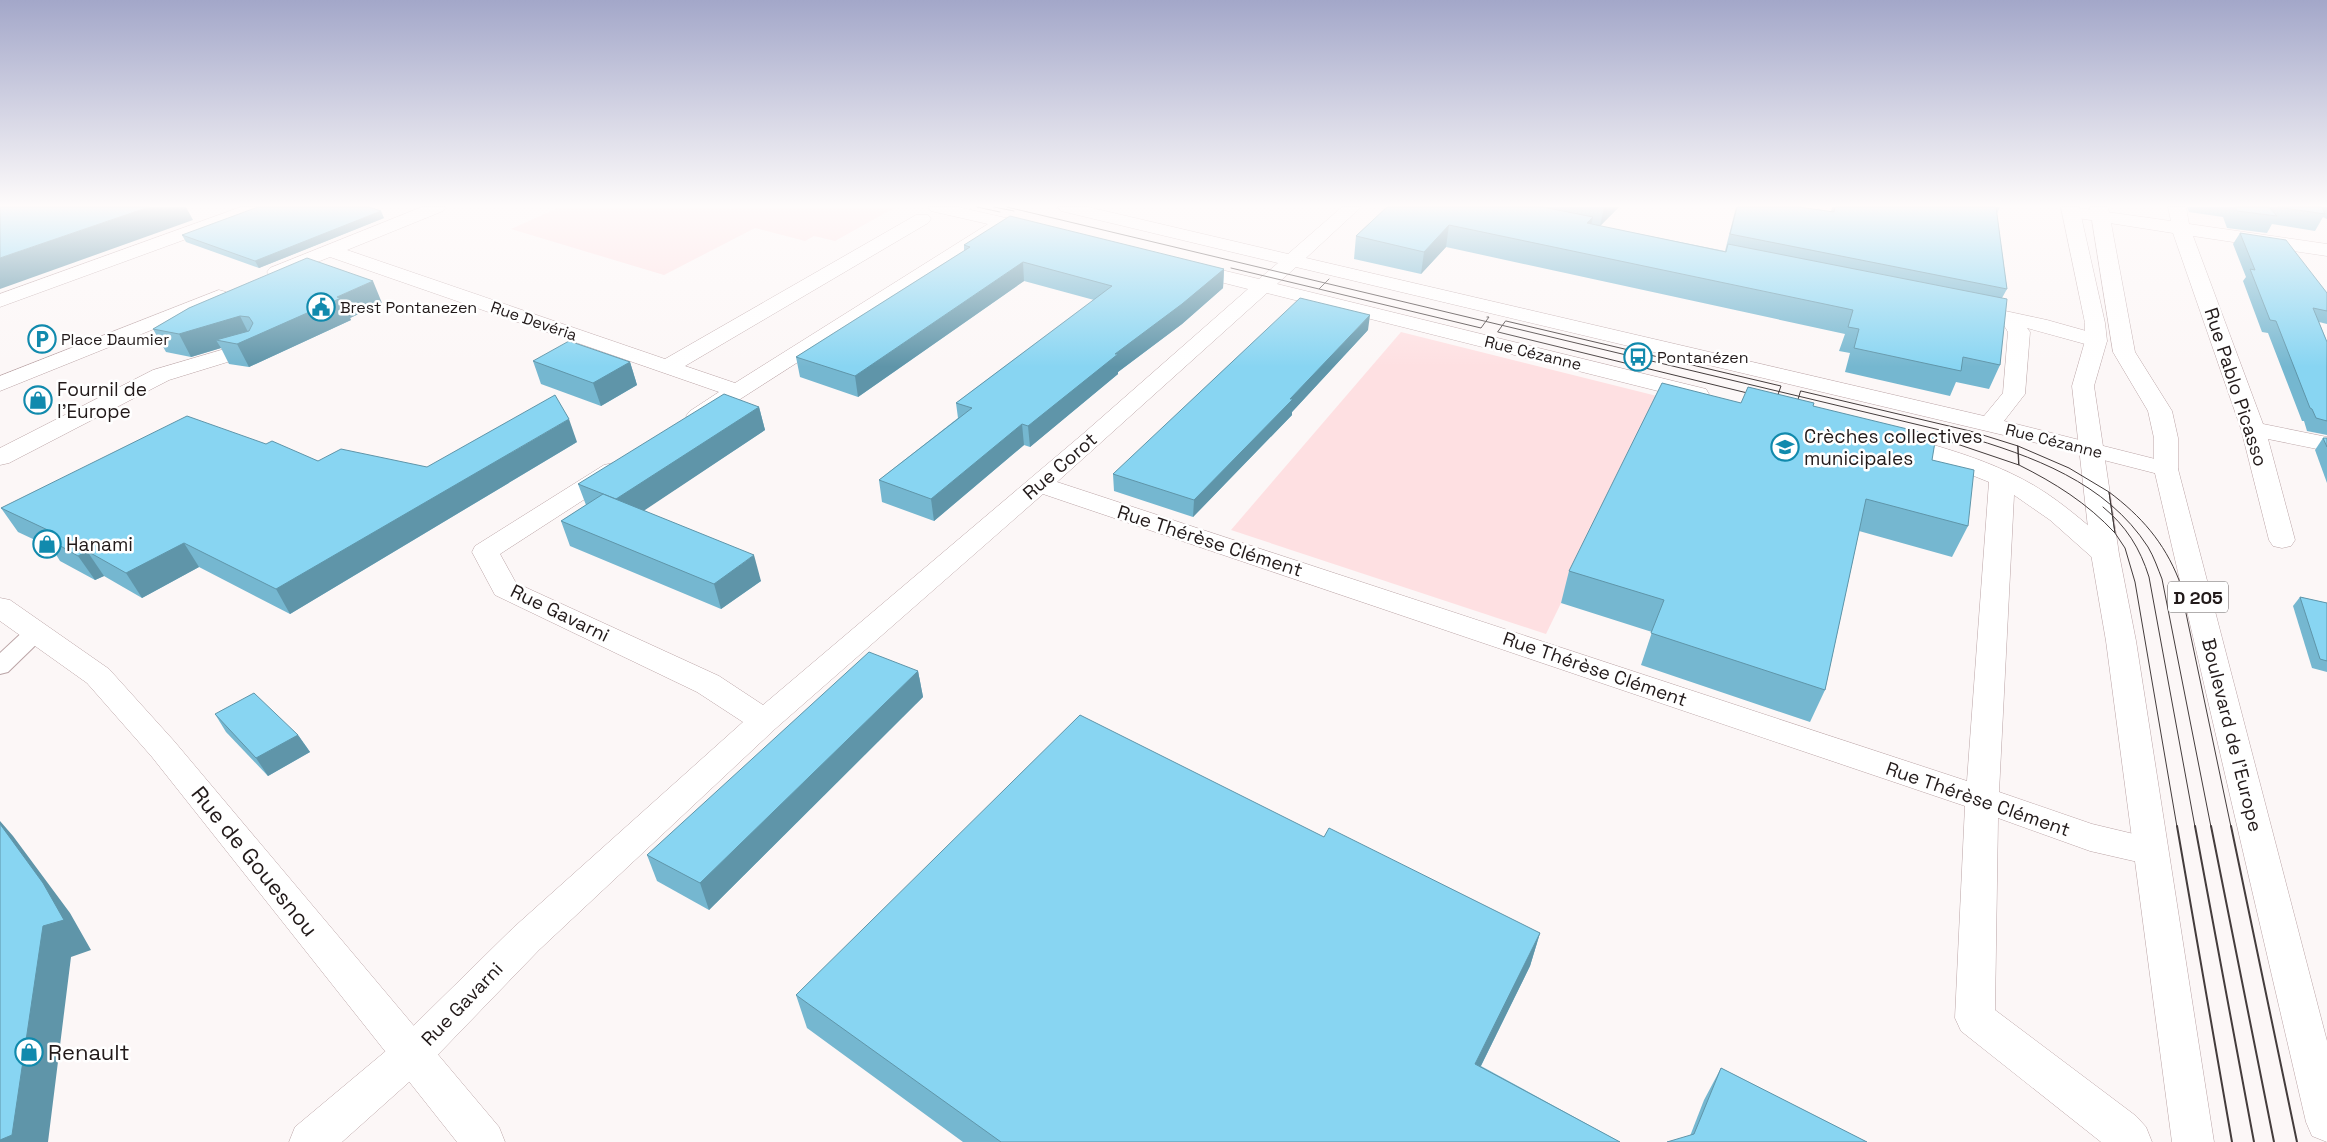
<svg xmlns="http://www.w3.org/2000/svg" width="2327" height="1142" font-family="'Space Grotesk',sans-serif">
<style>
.green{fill:#fee0e2}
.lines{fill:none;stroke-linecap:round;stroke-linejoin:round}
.lane-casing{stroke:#bba4a6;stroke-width:2}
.street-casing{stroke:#bba4a6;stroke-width:1}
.secondary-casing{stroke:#bba4a6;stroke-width:1}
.primary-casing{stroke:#bba4a6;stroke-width:1}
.lane{fill:#fff;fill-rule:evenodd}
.street{fill:#fff;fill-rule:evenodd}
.secondary{fill:#fff;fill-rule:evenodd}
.primary{fill:#fff;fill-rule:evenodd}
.tram-far1{stroke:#443c3c;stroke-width:1}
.tram{stroke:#443c3c;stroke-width:2}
.wall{fill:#75b7d0}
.shaded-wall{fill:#5f95a9}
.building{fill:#88d5f2;stroke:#5f95a9}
.labels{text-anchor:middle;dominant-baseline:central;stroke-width:5;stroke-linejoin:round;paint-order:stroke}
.far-poi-label{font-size:16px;fill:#221a1a;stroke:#fff;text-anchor:start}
.far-street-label{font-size:16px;fill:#221a1a;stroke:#fff}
.shield{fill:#fff;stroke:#645f5f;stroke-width:1}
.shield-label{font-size:18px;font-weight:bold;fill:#221a1a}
.street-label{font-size:19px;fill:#221a1a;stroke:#fff}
.poi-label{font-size:19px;fill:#221a1a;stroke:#fff;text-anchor:start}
.near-street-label{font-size:22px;fill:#221a1a;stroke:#fff}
.near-poi-label{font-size:22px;fill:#221a1a;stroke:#fff;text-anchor:start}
</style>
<rect width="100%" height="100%" fill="#fcf7f7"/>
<g class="green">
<path d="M 560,207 L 721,207 L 730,209 L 735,207 L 896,207 L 835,241 L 814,236 L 805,241 L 755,228 L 664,275 L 511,229 Z"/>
<path d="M 1401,332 L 1661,397 L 1546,634 L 1231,530 Z"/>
</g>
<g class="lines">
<g class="lane-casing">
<path id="lane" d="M 36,624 L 44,627 L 47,632 L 44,637 L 8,672 L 0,674 L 0,653 L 28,627 Z"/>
</g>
<g class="street-casing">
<g id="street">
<path d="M 241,207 L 266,207 L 263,211 L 0,307 L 0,294 Z"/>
<path d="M 422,207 L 446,207 L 443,211 L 347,250 L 665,359 L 916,215 L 928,215 L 931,219 L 928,223 L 685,366 L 735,383 L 988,224 L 931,211 L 928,207 L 958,207 L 1019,221 L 1022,225 L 1019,229 L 1013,230 L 1004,228 L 1001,232 L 706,421 L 698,423 L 690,421 L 686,416 L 690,411 L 719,392 L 330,257 L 277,278 L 270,276 L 267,272 L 270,268 Z"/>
<path d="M 1058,207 L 1088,207 L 1288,254 L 1342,207 L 1361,207 L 1306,258 L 1984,416 L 2003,393 L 2008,332 L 2002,322 L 1961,313 L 1958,309 L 1961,305 L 1968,303 L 2047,320 L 2104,336 L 2107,341 L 2104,346 L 2096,347 L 2027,328 L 2030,332 L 2025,394 L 2004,421 L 2175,464 L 2178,469 L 2175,474 L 2166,476 L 2037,443 L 1296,267 L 1277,284 L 1706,389 L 1709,394 L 1706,399 L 1698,401 L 1267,293 L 1057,482 L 1967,781 L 1989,482 L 1949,466 L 1888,448 L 1885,443 L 1888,438 C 1904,434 1922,442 1937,446 C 1974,457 2013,471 2046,493 C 2070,509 2092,529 2115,548 L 2119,554 L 2115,560 L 2105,562 L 2095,560 L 2050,520 L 2014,495 L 1999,792 L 2092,824 L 2163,841 L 2168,851 L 2163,861 L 2151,865 L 2090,851 L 1998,818 L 1995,1010 L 2136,1116 L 2146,1127 L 2152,1142 L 2101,1142 L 1961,1031 L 1955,1018 L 1965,806 L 1043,494 L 775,729 L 539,950 L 427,1066 L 342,1142 L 289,1142 L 295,1127 L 399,1040 L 513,928 L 743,722 L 697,692 L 495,595 L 472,552 L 475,546 L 604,465 L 613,463 L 622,465 L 625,470 L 622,475 L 500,554 L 516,583 L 719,676 L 763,705 L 1084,433 L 1248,289 L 1181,272 L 1178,268 L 1181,264 L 1188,262 L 1259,279 L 1278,263 L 1061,211 Z"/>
<path d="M 2071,207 L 2171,221 L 2168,207 L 2186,207 L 2189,224 L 2327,244 L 2327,256 L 2193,236 L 2263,424 L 2327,437 L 2327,451 L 2268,439 L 2295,540 L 2291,546 L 2282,548 L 2273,546 L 2269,540 L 2241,429 L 2173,233 L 2065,216 L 2062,212 L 2065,208 Z"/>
<path d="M 219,290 L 226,292 L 229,296 L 226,300 L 0,391 L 0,376 Z"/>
<path d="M 252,341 L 260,342 L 263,347 L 260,352 L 169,380 L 9,463 L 0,465 L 0,448 L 153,370 Z"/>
</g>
</g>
<g class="secondary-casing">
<path id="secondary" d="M 0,598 L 10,600 L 109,669 L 174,741 L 499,1127 L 505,1142 L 457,1142 L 152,757 L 87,683 L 0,621 Z"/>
</g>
<g class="primary-casing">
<g id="primary">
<path d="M 2061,207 L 2079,207 L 2105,323 L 2107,341 L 2094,386 L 2119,554 L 2136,641 L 2214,1142 L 2172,1142 L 2106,641 L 2091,554 L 2072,386 L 2085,341 L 2085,323 Z"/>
<path d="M 2090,207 L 2108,207 L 2135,352 L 2172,411 L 2178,438 L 2178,469 L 2327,1041 L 2327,1142 L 2312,1136 L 2306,1122 L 2154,469 L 2154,438 L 2148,411 L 2113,352 Z"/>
</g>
</g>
<use href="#lane" class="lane"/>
<use href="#street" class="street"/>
<use href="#secondary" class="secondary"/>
<use href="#primary" class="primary"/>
<g class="tram-far1">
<path d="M 977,207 L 1000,212"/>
<path d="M 994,207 L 1014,211"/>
<path d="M 1007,207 L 1961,435 C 2032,456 2106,482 2148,547 C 2154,557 2158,569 2162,579 L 2211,827"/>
<path d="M 1231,268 L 1319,289 L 1329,279"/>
<path d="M 1328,280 L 1319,289 L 1481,328 L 1489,317 L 1487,317"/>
<path d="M 1506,321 L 1781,386 L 1776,400 L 1498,332 Z"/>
<path d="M 1801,391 L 1970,431 L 2018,446 L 2019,465 L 1954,443 L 1797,404 Z"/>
<path d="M 2018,446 L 2069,468 L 2109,492 L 2115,533 C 2087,503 2055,483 2019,465 Z"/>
<path d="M 2103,507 C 2126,526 2140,548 2149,577 L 2195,827"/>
<path d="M 2177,827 L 2135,582 L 2125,548 L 2115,533 L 2109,492 C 2141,516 2164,542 2179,580 L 2231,827"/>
</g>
<g class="tram">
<path d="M 2177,826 L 2232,1142"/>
<path d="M 2195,826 L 2254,1142"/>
<path d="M 2211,826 L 2274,1142"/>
<path d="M 2231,826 L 2297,1142"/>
</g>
</g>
<g class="wall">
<path d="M 1387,207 L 1619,207 L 1600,226 L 1725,251 L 1736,207 L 1799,207 L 1831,212 L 1832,207 L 2000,207 L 1997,214 L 2007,289 L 2002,298 L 2000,365 L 1989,389 L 1956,382 L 1950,396 L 1845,372 L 1850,353 L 1839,351 L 1845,334 L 1446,247 L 1421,274 L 1354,259 L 1356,236 Z"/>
<path d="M 2187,207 L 2327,207 L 2327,219 L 2323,217 L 2315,231 L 2272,224 L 2267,233 L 2227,228 L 2223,217 L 2189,212 Z"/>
<path d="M 384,218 L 259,268 L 186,242 L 182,235 Z"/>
<path d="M 2240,233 L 2327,293 L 2327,324 L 2319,322 L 2327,342 L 2327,435 L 2307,431 L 2304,421 L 2302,421 L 2268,333 L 2262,332 L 2243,281 L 2246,277 L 2233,244 Z"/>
<path d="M 964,245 L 1224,269 L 1223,288 L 1182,324 L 1118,372 L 1118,374 L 1030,447 L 1024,445 L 934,521 L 882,502 L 879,480 L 958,418 L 956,403 L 1094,300 L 1024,281 L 858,397 L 800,377 L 796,357 L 964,251 Z"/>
<path d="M 382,303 L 350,318 L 351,320 L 249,367 L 229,364 L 221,348 L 191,357 L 166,352 L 153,329 L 189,308 Z"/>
<path d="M 1368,330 L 1292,412 L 1292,415 L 1193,517 L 1114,491 L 1113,474 Z"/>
<path d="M 533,361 L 630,362 L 637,385 L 601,406 L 541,384 Z"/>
<path d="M 1741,403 L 1813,406 L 1932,460 L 1968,526 L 1952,557 L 1859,531 L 1825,690 L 1810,722 L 1641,665 L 1652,632 L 1561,603 L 1569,571 Z"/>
<path d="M 759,407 L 765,430 L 644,510 L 761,581 L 721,609 L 570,546 L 561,521 L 586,505 L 578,484 Z"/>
<path d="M 2323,438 L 2327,438 L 2327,483 L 2315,450 Z"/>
<path d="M 577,442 L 290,614 L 199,567 L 142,598 L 104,576 L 95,580 L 60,561 L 52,548 L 18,532 L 1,508 L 266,444 L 318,461 L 427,467 Z"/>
<path d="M 2300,597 L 2327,603 L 2327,672 L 2312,668 L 2293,606 Z"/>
<path d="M 918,671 L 923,697 L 709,910 L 657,881 L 647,855 Z"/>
<path d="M 215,714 L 298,735 L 310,752 L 268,776 L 226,732 Z"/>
<path d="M 1324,837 L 1540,933 L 1530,966 L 1481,1066 L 1620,1142 L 963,1142 L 807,1028 L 796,995 Z"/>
<path d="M 1721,1068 L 1867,1142 L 1690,1136 L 1704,1100 Z"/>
</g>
<g class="shaded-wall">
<path d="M 149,207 L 186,207 L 193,220 L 0,289 L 0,258 Z"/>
<path d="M 1604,207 L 1619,207 L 1600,226 Z"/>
<path d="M 381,211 L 384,218 L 259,268 L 255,261 Z"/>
<path d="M 1593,217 L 1588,238 L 1587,223 Z"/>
<path d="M 1449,225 L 1446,247 L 1421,274 L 1424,252 Z"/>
<path d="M 1023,262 L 1024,281 L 858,397 L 855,376 Z"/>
<path d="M 1224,269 L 1223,288 L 1182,324 L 1118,372 L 1118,374 L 1030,447 L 1028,426 L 1115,354 Z"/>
<path d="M 373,281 L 382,303 L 350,318 L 351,320 L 249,367 L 237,344 L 216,340 L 221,348 L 191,357 L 179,334 L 240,316 L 251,338 L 337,297 Z"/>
<path d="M 1370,315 L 1368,330 L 1292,412 L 1292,415 L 1193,517 L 1194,500 Z"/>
<path d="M 630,362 L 637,385 L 601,406 L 593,383 Z"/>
<path d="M 759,407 L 765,430 L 624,524 L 616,499 Z"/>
<path d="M 569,419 L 577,442 L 290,614 L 276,589 Z"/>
<path d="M 1022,424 L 1024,445 L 934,521 L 931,499 Z"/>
<path d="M 184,543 L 199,567 L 142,598 L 126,573 Z"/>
<path d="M 87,551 L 104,576 L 95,580 L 78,556 Z"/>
<path d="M 754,555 L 761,581 L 721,609 L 714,584 Z"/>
<path d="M 918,671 L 923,697 L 709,910 L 700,883 Z"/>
<path d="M 298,735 L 310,752 L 268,776 L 256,758 Z"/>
<path d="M 0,821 L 13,836 L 70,913 L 91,950 L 71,957 L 48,1142 L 0,1142 Z"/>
<path d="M 1540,933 L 1530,966 L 1466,1096 L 1475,1064 Z"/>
</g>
<g class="building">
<path d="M 0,207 L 149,207 L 0,258 Z"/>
<path d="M 258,207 L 369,207 L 381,211 L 255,261 L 182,235 Z"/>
<path d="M 1387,207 L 1543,207 L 1593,217 L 1587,223 L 1726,252 L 1728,244 L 2007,299 L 2000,365 L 1963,357 L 1961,371 L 1854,348 L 1859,329 L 1848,327 L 1853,310 L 1449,225 L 1424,252 L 1356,236 Z"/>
<path d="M 1737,207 L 1799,207 L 1834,212 L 1835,207 L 1996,207 L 2007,289 L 1730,234 Z"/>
<path d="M 2235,207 L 2269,207 L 2277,216 L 2237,211 Z"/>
<path d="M 2277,207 L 2322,207 L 2325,214 Z"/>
<path d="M 1010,216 L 1224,269 L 1182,304 L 1115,354 L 1118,354 L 1028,426 L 1022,424 L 931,499 L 879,480 L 972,408 L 956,403 L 1112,286 L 1023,262 L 855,376 L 796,357 L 970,247 L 964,245 Z"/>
<path d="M 2240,233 L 2286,240 L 2327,293 L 2327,311 L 2313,308 L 2327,342 L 2327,421 L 2316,418 L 2312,409 L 2310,408 L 2276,321 L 2270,320 L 2250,269 L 2255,270 Z"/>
<path d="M 307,258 L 373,281 L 337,297 L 341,298 L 237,344 L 216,340 L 249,331 L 253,323 L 249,317 L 240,316 L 179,334 L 153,329 L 189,308 Z"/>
<path d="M 1300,298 L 1370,315 L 1290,399 L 1293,399 L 1194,500 L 1113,474 Z"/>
<path d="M 569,341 L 630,362 L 593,383 L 533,361 Z"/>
<path d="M 1662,383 L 1741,403 L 1748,387 L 1814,403 L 1813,406 L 1936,436 L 1932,460 L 1974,470 L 1968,526 L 1866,499 L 1825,690 L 1651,633 L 1664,600 L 1569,571 Z"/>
<path d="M 724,394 L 759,407 L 616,499 L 578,484 Z"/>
<path d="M 555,395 L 569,419 L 276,589 L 184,543 L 126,573 L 87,551 L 78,556 L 43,536 L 52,532 L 1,508 L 187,416 L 266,444 L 272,441 L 318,461 L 341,449 L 427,467 Z"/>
<path d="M 2323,438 L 2327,438 L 2327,447 Z"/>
<path d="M 603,494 L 754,555 L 714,584 L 561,521 Z"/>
<path d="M 2300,597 L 2327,603 L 2327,661 L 2320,659 Z"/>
<path d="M 869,652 L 918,671 L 700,883 L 647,855 Z"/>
<path d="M 254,693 L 298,735 L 256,758 L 215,714 Z"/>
<path d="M 1080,715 L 1324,837 L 1329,828 L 1540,933 L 1475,1064 L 1620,1142 L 1001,1142 L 796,995 Z"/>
<path d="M 0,824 L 43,883 L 64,920 L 43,926 L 12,1135 L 0,1140 Z"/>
<path d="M 1721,1068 L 1867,1142 L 1667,1142 L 1694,1134 Z"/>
</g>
<linearGradient id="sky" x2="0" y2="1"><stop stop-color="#a3a7c9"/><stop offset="0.56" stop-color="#fefbfb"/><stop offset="1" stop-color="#fefbfb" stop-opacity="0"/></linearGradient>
<rect width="2327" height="367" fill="url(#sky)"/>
<defs>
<g id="civic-ring" transform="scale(1.4375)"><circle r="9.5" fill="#fff" stroke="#118aad" stroke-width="1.5"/><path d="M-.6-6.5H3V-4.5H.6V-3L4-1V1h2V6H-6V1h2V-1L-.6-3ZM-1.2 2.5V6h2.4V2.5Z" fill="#118aad"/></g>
<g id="parking-ring" transform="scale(1.4375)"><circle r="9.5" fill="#fff" stroke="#118aad" stroke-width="1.5"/><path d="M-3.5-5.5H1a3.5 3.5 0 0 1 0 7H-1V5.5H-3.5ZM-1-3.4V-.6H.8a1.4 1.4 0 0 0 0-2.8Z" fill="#118aad"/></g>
<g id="bus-ring" transform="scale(1.4375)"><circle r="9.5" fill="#fff" stroke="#118aad" stroke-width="1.5"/><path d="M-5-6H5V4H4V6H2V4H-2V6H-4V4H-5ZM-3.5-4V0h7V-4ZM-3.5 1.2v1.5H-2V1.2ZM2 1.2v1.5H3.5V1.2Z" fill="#118aad"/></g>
<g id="shop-ring" transform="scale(1.4375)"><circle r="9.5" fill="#fff" stroke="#118aad" stroke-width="1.5"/><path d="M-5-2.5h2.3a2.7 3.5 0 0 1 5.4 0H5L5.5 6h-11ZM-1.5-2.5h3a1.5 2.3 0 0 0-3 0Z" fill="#118aad"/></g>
<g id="school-ring" transform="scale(1.4375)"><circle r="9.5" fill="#fff" stroke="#118aad" stroke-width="1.5"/><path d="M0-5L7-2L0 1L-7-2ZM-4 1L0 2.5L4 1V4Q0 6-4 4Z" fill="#118aad"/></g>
</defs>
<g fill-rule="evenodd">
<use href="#civic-ring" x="321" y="307"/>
<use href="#parking-ring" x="42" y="339"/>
<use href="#bus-ring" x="1638" y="357"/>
<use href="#shop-ring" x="38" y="400"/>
<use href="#school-ring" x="1785" y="447"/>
<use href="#shop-ring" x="47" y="544"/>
<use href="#shop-ring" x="29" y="1052"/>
</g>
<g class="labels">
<g class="far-poi-label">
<text x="340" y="307">Brest Pontanezen</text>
<text x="61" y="339">Place Daumier</text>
<text x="1657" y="357">Pontanézen</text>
</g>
<g class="far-street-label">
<text transform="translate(534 321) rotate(19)">Rue Devéria</text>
<text transform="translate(1533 353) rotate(14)">Rue Cézanne</text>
<text transform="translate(2054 441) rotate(14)">Rue Cézanne</text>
</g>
<rect class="shield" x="2168" y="581.5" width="60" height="31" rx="4"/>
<g class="shield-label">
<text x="2198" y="597">D 205</text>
</g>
<g class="street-label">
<text transform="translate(2236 387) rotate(72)">Rue Pablo Picasso</text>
<text transform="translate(1060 466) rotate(-41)">Rue Corot</text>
<text transform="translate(1210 541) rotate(18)">Rue Thérèse Clément</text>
<text transform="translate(560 613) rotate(26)">Rue Gavarni</text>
<text transform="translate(1595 669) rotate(19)">Rue Thérèse Clément</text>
<text transform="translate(2232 735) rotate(76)">Boulevard de l'Europe</text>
<text transform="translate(1978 799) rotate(19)">Rue Thérèse Clément</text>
<text transform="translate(462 1004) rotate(-46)">Rue Gavarni</text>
</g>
<g class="poi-label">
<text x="57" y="389">Fournil de<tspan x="57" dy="22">l’Europe</tspan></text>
<text x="1804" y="436">Crèches collectives<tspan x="1804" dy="22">municipales</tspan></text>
<text x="66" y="544">Hanami</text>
</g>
<g class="near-street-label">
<text transform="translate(255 861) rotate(51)">Rue de Gouesnou</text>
</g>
<g class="near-poi-label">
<text x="48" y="1052">Renault</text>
</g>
</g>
</svg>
